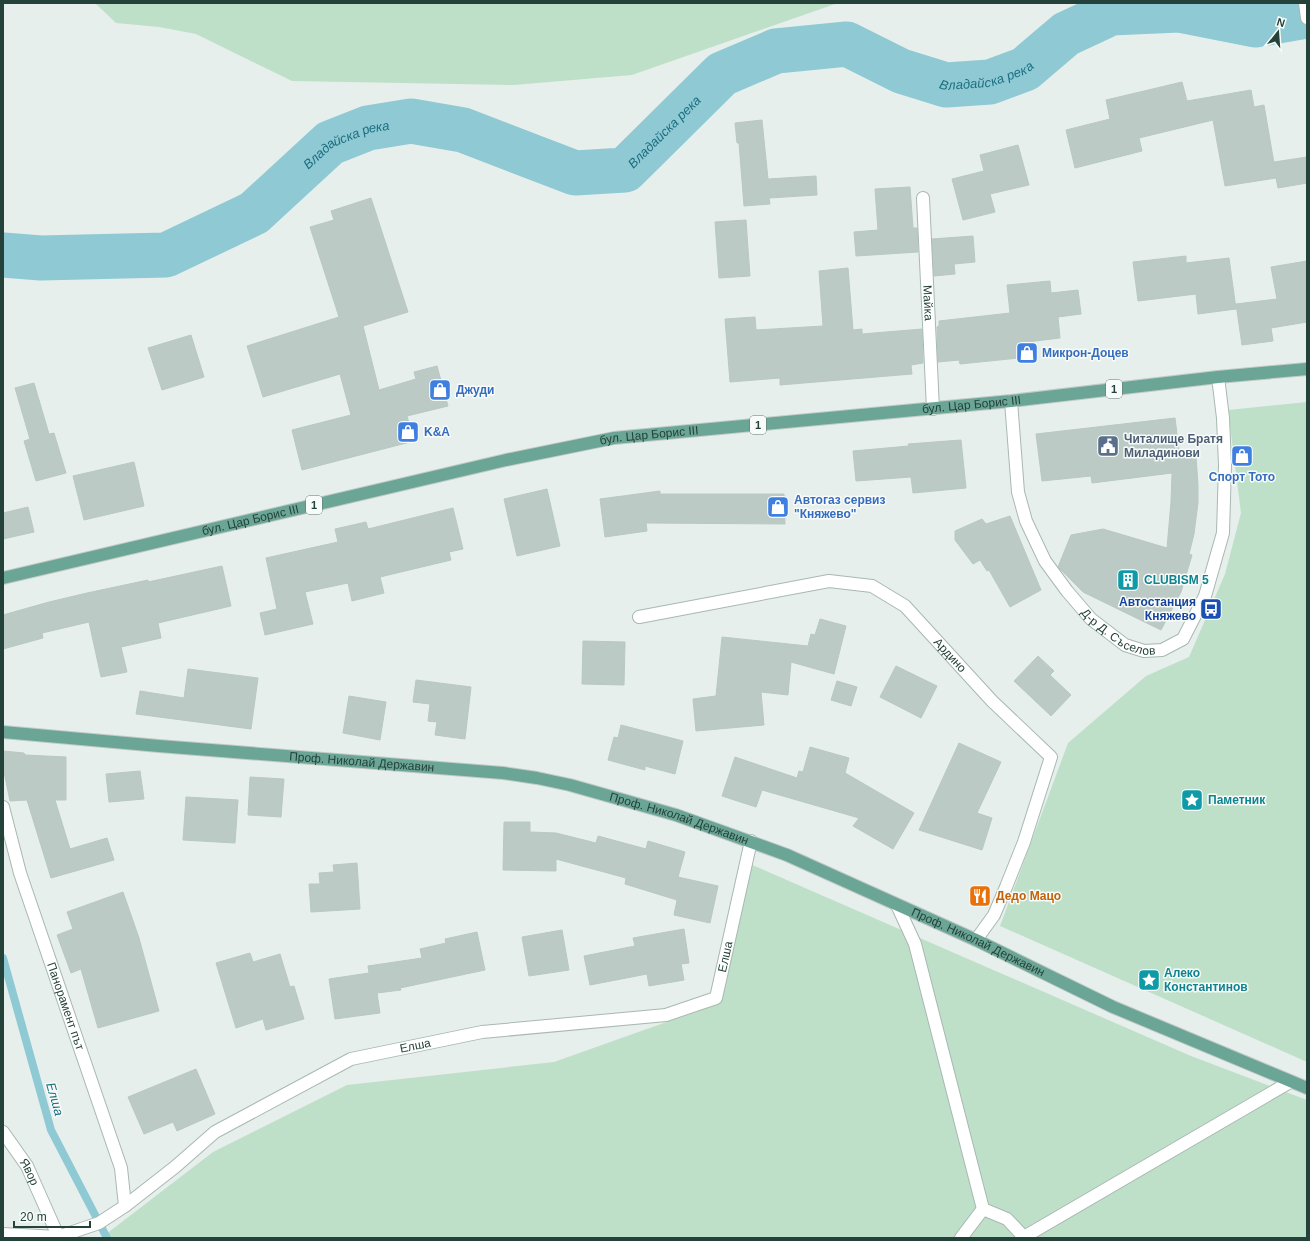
<svg xmlns="http://www.w3.org/2000/svg" width="1310" height="1241" font-family="Helvetica,sans-serif">
<style>
.green{fill:#bfe0c8}
.lines{fill:none;stroke-linecap:round;stroke-linejoin:round}
.stream{stroke:#8ec9d4;stroke-width:8}
.river{stroke:#8ec9d4;stroke-width:45}
.building{fill:#bbcac4;stroke:#b8c9c2}
.minor-casing{stroke:#a8b8b2;stroke-width:14}
.major-casing{stroke:#c2cac8;stroke-width:14}
.minor{stroke:#fff;stroke-width:12}
.major{stroke:#6aa596;stroke-width:12}
.labels{text-anchor:middle;dominant-baseline:central;stroke-width:3;stroke-linejoin:round;paint-order:stroke}
.shield{fill:#f7fbf9;stroke:#637a73;stroke-width:1}
.shield-label{font-size:11px;font-weight:bold;fill:#24423a}
.street-label{font-size:12px;fill:#24423a;stroke:#f7fbf9}
.shop-label{font-size:12px;font-weight:bold;fill:#366cbe;stroke:#f7fbf9;text-anchor:start}
.service-label{font-size:12px;font-weight:bold;fill:#4e5e75;stroke:#f7fbf9;text-anchor:start}
.culture-label{font-size:12px;font-weight:bold;fill:#0d838f;stroke:#f7fbf9;text-anchor:start}
.transit-label{font-size:12px;font-weight:bold;fill:#164399;stroke:#f7fbf9;text-anchor:end}
.food-label{font-size:12px;font-weight:bold;fill:#c56008;stroke:#f7fbf9;text-anchor:start}
.water-label{font-size:13px;font-style:italic;fill:#1c6f80;stroke:#f7fbf9}
</style>
<rect width="100%" height="100%" fill="#e6efeb"/>
<g class="green">
<path d="M 95,3 L 838,3 L 632,75 L 514,85 L 292,81 L 196,34 L 159,27 L 116,23 Z"/>
<path d="M 1307,402 L 1307,1062 L 1000,926 L 1068,743 L 1146,676 L 1189,657 L 1225,574 L 1241,513 L 1228,410 Z"/>
<path d="M 750,864 L 1191,1056 L 1307,1100 L 1307,1238 L 101,1238 L 213,1152 L 347,1085 L 554,1062 L 720,1003 L 727,980 Z"/>
</g>
<g class="lines">
<path class="stream" d="M 3,958 L 51,1130 L 107,1238"/>
<path class="river" id="s1" d="M 3,255 L 41,258 L 166,255 L 254,213 L 330,143 L 368,128 L 411,121 L 463,130 L 575,173 L 625,170 L 722,74 L 776,51 L 847,44 L 901,71 L 946,85 L 990,82 L 1025,69 L 1066,34 L 1111,13 L 1179,10 L 1255,25 L 1307,16"/>
</g>
<g class="building">
<path d="M 1182,82 L 1187,101 L 1251,90 L 1254,107 L 1264,105 L 1275,169 L 1274,162 L 1307,157 L 1307,183 L 1278,188 L 1276,178 L 1225,186 L 1213,120 L 1139,138 L 1142,151 L 1075,168 L 1066,130 L 1110,119 L 1106,100 Z"/>
<path d="M 762,120 L 768,179 L 816,176 L 817,195 L 769,198 L 770,204 L 744,206 L 739,143 L 737,143 L 735,123 Z"/>
<path d="M 1018,145 L 1029,185 L 990,194 L 995,212 L 963,220 L 952,179 L 984,171 L 980,155 Z"/>
<path d="M 910,187 L 913,228 L 917,228 L 918,252 L 856,256 L 854,232 L 878,230 L 875,189 Z"/>
<path d="M 371,198 L 408,312 L 363,326 L 379,390 L 416,379 L 414,372 L 437,366 L 448,406 L 407,416 L 414,441 L 302,470 L 292,430 L 351,415 L 340,374 L 263,397 L 247,346 L 339,317 L 310,227 L 334,220 L 331,211 Z"/>
<path d="M 746,220 L 750,276 L 719,278 L 715,222 Z"/>
<path d="M 973,236 L 975,262 L 954,264 L 955,274 L 934,276 L 932,239 Z"/>
<path d="M 1186,256 L 1186,263 L 1229,258 L 1236,309 L 1198,314 L 1196,294 L 1138,301 L 1133,262 Z"/>
<path d="M 1307,261 L 1307,322 L 1271,328 L 1273,341 L 1242,345 L 1236,304 L 1277,299 L 1271,267 Z"/>
<path d="M 848,268 L 853,330 L 862,329 L 862,334 L 922,329 L 923,363 L 911,365 L 912,374 L 780,385 L 780,378 L 730,382 L 725,319 L 755,317 L 756,330 L 823,326 L 819,271 Z"/>
<path d="M 1050,281 L 1051,293 L 1078,290 L 1081,314 L 1058,317 L 1060,338 L 1027,342 L 1029,357 L 960,364 L 959,360 L 938,362 L 937,327 L 939,326 L 939,321 L 1010,313 L 1007,285 Z"/>
<path d="M 191,335 L 204,377 L 162,390 L 148,348 Z"/>
<path d="M 34,383 L 49,434 L 54,433 L 66,473 L 36,481 L 24,441 L 30,439 L 15,388 Z"/>
<path d="M 1175,418 L 1180,458 L 1196,457 L 1198,485 L 1198,503 L 1194,534 L 1189,554 L 1192,555 L 1181,592 L 1161,630 L 1083,592 L 1058,567 L 1071,535 L 1103,529 L 1167,548 L 1171,502 L 1172,473 L 1092,483 L 1091,476 L 1042,481 L 1036,434 Z"/>
<path d="M 961,440 L 966,488 L 913,493 L 911,477 L 856,481 L 853,451 L 909,446 L 908,444 Z"/>
<path d="M 134,462 L 144,506 L 84,520 L 73,476 Z"/>
<path d="M 547,489 L 560,546 L 517,556 L 504,499 Z"/>
<path d="M 660,491 L 660,494 L 784,494 L 785,524 L 646,523 L 647,531 L 605,537 L 600,499 Z"/>
<path d="M 28,507 L 34,532 L 3,539 L 3,513 Z"/>
<path d="M 453,508 L 463,549 L 449,552 L 451,560 L 380,577 L 384,593 L 352,601 L 348,583 L 305,592 L 313,624 L 265,635 L 260,613 L 277,609 L 266,558 L 338,542 L 335,529 L 366,522 L 368,529 Z"/>
<path d="M 1010,516 L 1041,590 L 1010,607 L 989,570 L 987,571 L 980,560 L 973,564 L 955,540 L 955,531 L 982,519 L 986,524 Z"/>
<path d="M 222,566 L 231,606 L 158,623 L 161,638 L 121,647 L 127,672 L 101,677 L 89,622 L 42,633 L 43,638 L 3,649 L 3,615 L 49,602 L 87,593 L 148,580 L 148,582 Z"/>
<path d="M 820,619 L 846,626 L 834,674 L 791,662 L 788,695 L 761,692 L 764,725 L 696,731 L 693,699 L 716,696 L 722,637 L 808,646 L 811,634 L 815,635 Z"/>
<path d="M 583,641 L 625,642 L 624,685 L 582,684 Z"/>
<path d="M 1038,656 L 1054,671 L 1050,675 L 1071,695 L 1051,716 L 1014,681 Z"/>
<path d="M 896,666 L 937,686 L 921,718 L 880,697 Z"/>
<path d="M 188,669 L 258,678 L 251,729 L 136,714 L 140,691 L 184,698 Z"/>
<path d="M 416,680 L 471,687 L 465,739 L 435,735 L 437,722 L 428,721 L 430,704 L 413,702 Z"/>
<path d="M 837,681 L 857,687 L 851,706 L 831,700 Z"/>
<path d="M 349,696 L 386,702 L 380,740 L 343,733 Z"/>
<path d="M 621,725 L 683,741 L 675,774 L 645,766 L 645,770 L 608,760 L 614,737 L 618,738 Z"/>
<path d="M 959,743 L 1001,762 L 977,813 L 992,818 L 982,850 L 919,830 Z"/>
<path d="M 810,747 L 849,758 L 845,773 L 914,813 L 893,849 L 853,826 L 859,818 L 762,790 L 756,807 L 722,796 L 735,757 L 797,778 L 799,771 L 803,772 Z"/>
<path d="M 3,751 L 24,753 L 25,755 L 66,757 L 66,800 L 55,800 L 70,849 L 107,838 L 114,860 L 51,878 L 27,800 L 10,801 L 3,767 Z"/>
<path d="M 140,771 L 144,799 L 109,802 L 106,774 Z"/>
<path d="M 250,777 L 284,779 L 281,817 L 248,815 Z"/>
<path d="M 186,797 L 238,800 L 235,843 L 183,840 Z"/>
<path d="M 504,822 L 530,822 L 530,832 L 556,833 L 596,843 L 598,836 L 646,849 L 648,841 L 685,852 L 678,877 L 718,886 L 710,923 L 674,915 L 677,900 L 625,884 L 626,878 L 556,859 L 556,871 L 503,870 Z"/>
<path d="M 357,863 L 360,909 L 311,912 L 309,884 L 320,884 L 319,873 L 334,872 L 333,865 Z"/>
<path d="M 123,892 L 139,938 L 159,1011 L 98,1028 L 81,969 L 71,973 L 57,935 L 73,929 L 67,912 Z"/>
<path d="M 684,929 L 689,963 L 681,964 L 684,980 L 649,986 L 647,974 L 590,985 L 584,956 L 635,946 L 633,938 Z"/>
<path d="M 562,930 L 569,970 L 529,976 L 522,937 Z"/>
<path d="M 477,932 L 485,970 L 400,988 L 401,990 L 377,993 L 380,1013 L 335,1019 L 329,979 L 369,973 L 368,966 L 422,958 L 420,949 L 446,943 L 445,939 Z"/>
<path d="M 250,953 L 253,962 L 280,954 L 290,987 L 294,986 L 304,1019 L 266,1030 L 263,1019 L 236,1028 L 216,963 Z"/>
<path d="M 196,1069 L 215,1114 L 177,1131 L 173,1122 L 144,1134 L 128,1097 Z"/>
</g>
<g class="lines">
<g class="minor-casing">
<g id="minor">
<path d="M 1305,3 L 1307,18"/>
<path id="s2" d="M 923,198 L 933,409"/>
<path id="s3" d="M 1011,401 L 1018,492 L 1026,521 L 1045,561 L 1067,591 L 1091,619 L 1125,645 L 1144,651 L 1162,650 L 1183,639 L 1205,596 L 1223,533 L 1225,465 L 1223,418 L 1218,377"/>
<path id="s4" d="M 639,617 L 829,581 L 872,586 L 905,606 L 992,701 L 1051,757 L 1024,842 L 1006,887 L 994,915 L 976,940"/>
<path id="s5" d="M 3,807 L 20,873 L 121,1168 L 125,1206"/>
<path d="M 897,905 L 915,944 L 983,1209"/>
<path id="s6" d="M 3,1132 L 27,1166 L 59,1238"/>
<path d="M 983,1209 L 1007,1219 L 1024,1237 L 1290,1082"/>
<path id="s7" d="M 3,1234 L 58,1237 L 99,1223 L 125,1206 L 175,1167 L 215,1132 L 351,1059 L 482,1032 L 666,1015 L 716,998 L 751,841"/>
<path d="M 961,1238 L 983,1209"/>
</g>
</g>
<g class="major-casing">
<g id="major">
<path id="s8" d="M 3,578 L 506,460 L 614,438 L 1011,401 L 1218,377 L 1307,369"/>
<path id="s9" d="M 3,732 L 159,746 L 503,773 L 537,778 L 570,785 L 676,815 L 787,855 L 976,940 L 1113,1007 L 1307,1088"/>
</g>
</g>
<use href="#minor" class="minor"/>
<use href="#major" class="major"/>
</g>
<defs>
<g id="shop-square" transform="scale(1.15)"><rect x="-9" y="-9" width="18" height="18" rx="4" fill="#3f7fe0" stroke="#f7fbf9"/><path d="M-5-2.5h2.3a2.7 3.5 0 0 1 5.4 0H5L5.5 6h-11ZM-1.5-2.5h3a1.5 2.3 0 0 0-3 0Z" fill="#fff"/></g>
<g id="civic-square" transform="scale(1.15)"><rect x="-9" y="-9" width="18" height="18" rx="4" fill="#5c6f8a" stroke="#f7fbf9"/><path d="M-.6-6.5H3V-4.5H.6V-3L4-1V1h2V6H-6V1h2V-1L-.6-3ZM-1.2 2.5V6h2.4V2.5Z" fill="#fff"/></g>
<g id="building-square" transform="scale(1.15)"><rect x="-9" y="-9" width="18" height="18" rx="4" fill="#0f9aa8" stroke="#f7fbf9"/><path d="M-4-6H4V6H1V3H-1V6H-4ZM-2.5-4.3h1.7v1.8h-1.7ZM.8-4.3h1.7v1.8H.8ZM-2.5-1h1.7V.8h-1.7ZM.8-1h1.7V.8H.8Z" fill="#fff"/></g>
<g id="bus-square" transform="scale(1.15)"><rect x="-9" y="-9" width="18" height="18" rx="4" fill="#1a4fb4" stroke="#f7fbf9"/><path d="M-5-6H5V4H4V6H2V4H-2V6H-4V4H-5ZM-3.5-4V0h7V-4ZM-3.5 1.2v1.5H-2V1.2ZM2 1.2v1.5H3.5V1.2Z" fill="#fff"/></g>
<g id="sight-square" transform="scale(1.15)"><rect x="-9" y="-9" width="18" height="18" rx="4" fill="#0f9aa8" stroke="#f7fbf9"/><path d="M0-6L1.8-2.2L6-1.7L2.9 1.2L3.7 5.4L0 3.3L-3.7 5.4L-2.9 1.2L-6-1.7L-1.8-2.2Z" fill="#fff"/></g>
<g id="restaurant-square" transform="scale(1.15)"><rect x="-9" y="-9" width="18" height="18" rx="4" fill="#e8710a" stroke="#f7fbf9"/><path d="M-5-6h1v4h1v-4h1v4h1v-4h1v5L-1.5 .5V6h-2V.5L-5-1ZM5-6V6H3V1.5H1.5Q1.5-4 5-6Z" fill="#fff"/></g>
</defs>
<g fill-rule="evenodd">
<use href="#shop-square" x="1027" y="353"/>
<use href="#shop-square" x="440" y="390"/>
<use href="#shop-square" x="408" y="432"/>
<use href="#civic-square" x="1108" y="446"/>
<use href="#shop-square" x="1242" y="456"/>
<use href="#shop-square" x="778" y="507"/>
<use href="#building-square" x="1128" y="580"/>
<use href="#bus-square" x="1211" y="609"/>
<use href="#sight-square" x="1192" y="800"/>
<use href="#restaurant-square" x="980" y="896"/>
<use href="#sight-square" x="1149" y="980"/>
</g>
<g class="labels">
<g class="shield">
<rect x="1106" y="380" width="16" height="18" rx="3"/>
<rect x="750" y="416" width="16" height="18" rx="3"/>
<rect x="306" y="496" width="16" height="18" rx="3"/>
</g>
<g class="shield-label">
<text x="1114" y="389">1</text>
<text x="758" y="425">1</text>
<text x="314" y="505">1</text>
</g>
<g class="street-label">
<text stroke="none"><textPath href="#s2" startOffset="105">Майка</textPath></text>
<text stroke="none"><textPath href="#s8" startOffset="986">бул. Цар Борис III</textPath></text>
<text stroke="none"><textPath href="#s8" startOffset="662">бул. Цар Борис III</textPath></text>
<text stroke="none"><textPath href="#s8" startOffset="254">бул. Цар Борис III</textPath></text>
<text stroke="none"><textPath href="#s3" startOffset="271">Д-р Д. Съселов</textPath></text>
<text stroke="none"><textPath href="#s4" startOffset="342">Ардино</textPath></text>
<text stroke="none"><textPath href="#s9" startOffset="360">Проф. Николай Державин</textPath></text>
<text stroke="none"><textPath href="#s9" startOffset="684">Проф. Николай Державин</textPath></text>
<text stroke="none"><textPath href="#s9" startOffset="1008">Проф. Николай Державин</textPath></text>
<text stroke="none"><textPath href="#s7" startOffset="814">Елша</textPath></text>
<text stroke="none"><textPath href="#s5" startOffset="209">Панорамент път</textPath></text>
<text stroke="none"><textPath href="#s7" startOffset="466">Елша</textPath></text>
<text stroke="none"><textPath href="#s6" startOffset="48">Явор</textPath></text>
</g>
<g class="shop-label">
<text x="1042" y="353">Микрон-Доцев</text>
<text x="456" y="390">Джуди</text>
<text x="424" y="432">K&amp;A</text>
<text x="1242" y="477" text-anchor="middle">Спорт Тото</text>
<text x="794" y="500">Автогаз сервиз<tspan x="794" dy="14">"Княжево"</tspan></text>
</g>
<g class="service-label">
<text x="1124" y="439">Читалище Братя<tspan x="1124" dy="14">Миладинови</tspan></text>
</g>
<g class="culture-label">
<text x="1144" y="580">CLUBISM 5</text>
<text x="1208" y="800">Паметник</text>
<text x="1164" y="973">Алеко<tspan x="1164" dy="14">Константинов</tspan></text>
</g>
<g class="transit-label">
<text x="1196" y="602">Автостанция<tspan x="1196" dy="14">Княжево</tspan></text>
</g>
<g class="food-label">
<text x="996" y="896">Дедо Мацо</text>
</g>
<g class="water-label">
<text stroke="none"><textPath href="#s1" startOffset="1087">Владайска река</textPath></text>
<text stroke="none"><textPath href="#s1" startOffset="726">Владайска река</textPath></text>
<text stroke="none"><textPath href="#s1" startOffset="378">Владайска река</textPath></text>
<text transform="translate(55 1099) rotate(74)">Елша</text>
</g>
</g>
<rect width="1310" height="1241" fill="none" stroke="#24423a" stroke-width="8"/>
<g transform="translate(1278 32) rotate(17)" stroke="#f7fbf9" stroke-width="3" paint-order="stroke">
<path d="M0-3L7 15L0 10L-7 15Z" fill="#24423a"/>
<text y="-6" font-size="11" font-weight="bold" text-anchor="middle" fill="#24423a">N</text>
</g>
<path d="M14 1221v6h76v-6" fill="none" stroke="#24423a" stroke-width="2"/>
<text x="20" y="1221" font-size="12" fill="#24423a" stroke="#f7fbf9" stroke-width="3" paint-order="stroke">20 m</text>
</svg>
